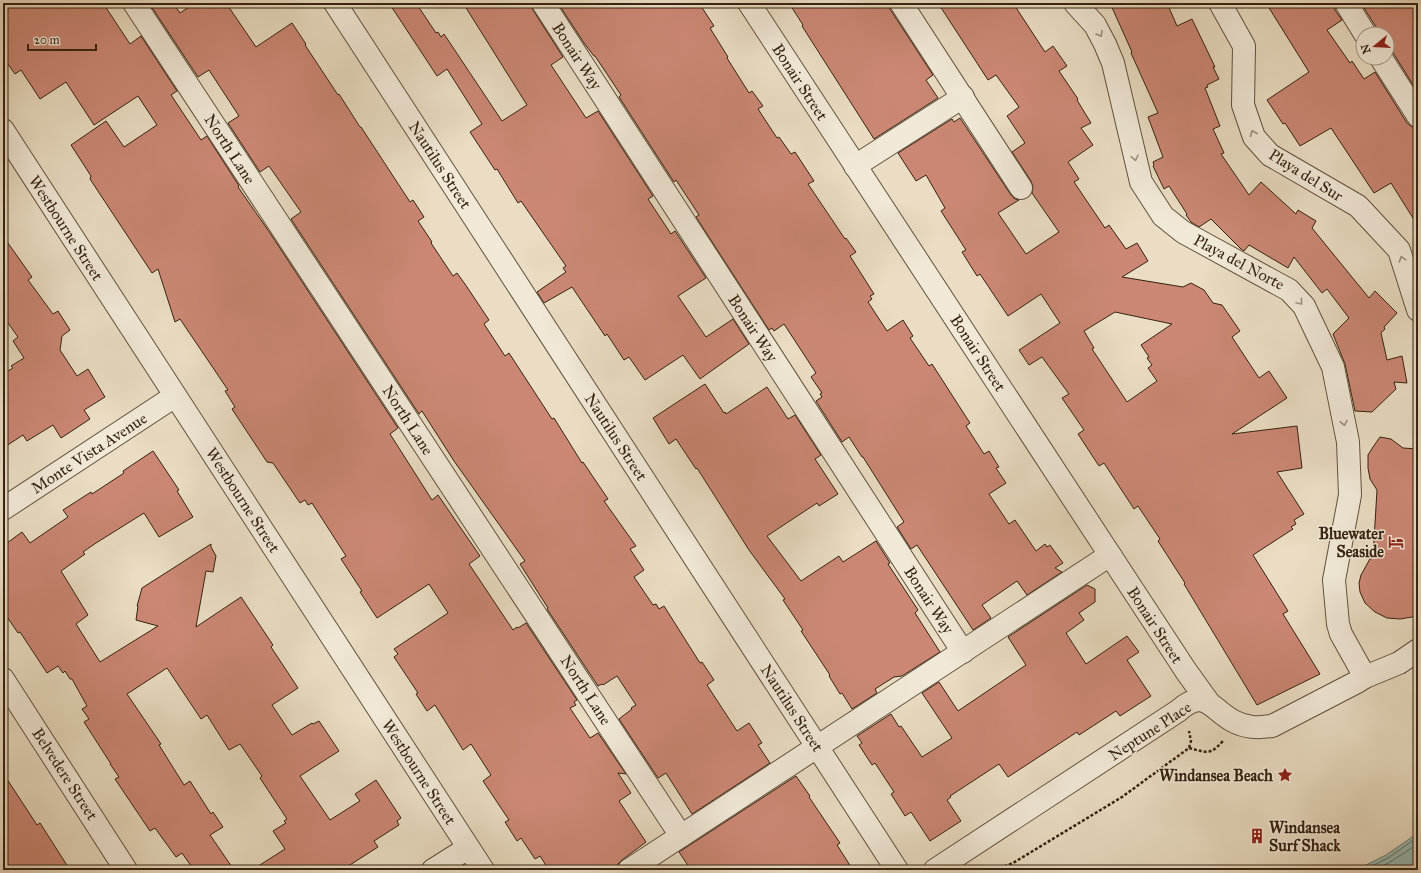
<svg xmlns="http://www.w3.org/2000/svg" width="1421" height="873" font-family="'IM FELL Great Primer',serif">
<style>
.water{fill:#98bbb6;stroke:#707e74}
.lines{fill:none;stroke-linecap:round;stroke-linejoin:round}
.shore{stroke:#666e63;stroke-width:1}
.building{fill:#cb8774;stroke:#352210;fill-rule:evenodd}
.minor-casing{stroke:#62513d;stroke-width:24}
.path{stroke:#352210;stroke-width:2.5;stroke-dasharray:3 2;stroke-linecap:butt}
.minor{stroke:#f1e9d8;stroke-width:22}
.oneway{stroke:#9c8f7e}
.labels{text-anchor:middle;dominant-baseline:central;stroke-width:3;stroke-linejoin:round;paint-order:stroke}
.street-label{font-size:16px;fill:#352210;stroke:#f1e9d8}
.poi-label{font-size:16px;font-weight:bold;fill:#352210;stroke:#f1e9d8;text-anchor:end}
</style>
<rect width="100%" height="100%" fill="#eaddc3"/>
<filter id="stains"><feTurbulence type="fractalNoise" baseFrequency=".005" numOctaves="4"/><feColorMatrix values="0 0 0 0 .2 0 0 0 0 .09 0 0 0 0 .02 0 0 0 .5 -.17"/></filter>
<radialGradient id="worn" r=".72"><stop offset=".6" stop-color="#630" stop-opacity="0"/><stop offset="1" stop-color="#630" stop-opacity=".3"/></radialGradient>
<path class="water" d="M 1418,833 L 1418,870 L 1356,870 L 1386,855 Z"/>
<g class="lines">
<g class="shore">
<path d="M 1364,870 L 1388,858 L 1418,837"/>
<path d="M 1375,870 L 1390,862 L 1418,844"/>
</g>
</g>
<g class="building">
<path d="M 3,3 L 103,3 L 130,44 L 141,36 L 177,91 L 171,95 L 201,140 L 207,136 L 239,186 L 238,187 L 270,233 L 398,428 L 390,434 L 432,500 L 438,495 L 480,556 L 469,564 L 513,630 L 517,627 L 518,628 L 526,623 L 577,700 L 574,702 L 576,705 L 570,708 L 590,738 L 598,733 L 626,774 L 618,773 L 631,793 L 619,801 L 646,842 L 622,860 L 618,864 L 617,870 L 549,870 L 540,856 L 535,859 L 521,838 L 517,841 L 505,822 L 509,820 L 483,781 L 491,775 L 471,744 L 463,750 L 435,705 L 427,711 L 416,694 L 418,693 L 394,657 L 398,654 L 394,649 L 448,613 L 429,584 L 377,618 L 360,592 L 362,591 L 341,559 L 346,556 L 312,503 L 308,505 L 305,500 L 300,503 L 273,463 L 267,462 L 232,409 L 235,407 L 225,391 L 228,390 L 180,319 L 175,322 L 158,269 L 152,273 L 90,179 L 91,176 L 71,145 L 106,121 L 124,147 L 157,125 L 138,96 L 94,125 L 66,82 L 40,99 L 21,70 L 15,74 L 3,57 Z"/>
<path d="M 149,3 L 173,3 L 180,13 L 195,3 L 226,3 L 256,47 L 292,23 L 306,44 L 305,45 L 338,95 L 339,94 L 360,127 L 361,127 L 410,202 L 413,200 L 424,217 L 418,221 L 432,242 L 431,243 L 453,276 L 457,273 L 467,287 L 489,320 L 484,324 L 505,356 L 509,353 L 552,419 L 554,418 L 582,463 L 583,462 L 608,499 L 604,501 L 636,546 L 630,549 L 644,570 L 634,577 L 653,605 L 656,604 L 659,609 L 664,606 L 700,663 L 702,662 L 714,680 L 707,685 L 737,731 L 749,723 L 762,743 L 758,745 L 770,763 L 692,814 L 666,773 L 658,778 L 619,719 L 632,709 L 631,708 L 636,705 L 617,676 L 603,685 L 602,684 L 598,686 L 547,609 L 548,608 L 520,564 L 525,561 L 454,461 L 422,411 L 419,414 L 291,219 L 301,212 L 269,166 L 260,172 L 228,123 L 239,116 L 209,70 L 198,77 Z"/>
<path d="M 389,3 L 416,3 L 436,33 L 438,32 L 441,37 L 444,34 L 502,121 L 527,105 L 463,3 L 531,3 L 533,10 L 563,57 L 551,65 L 586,118 L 598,111 L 653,196 L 648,199 L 671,234 L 675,231 L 706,278 L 678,296 L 706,337 L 733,319 L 749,344 L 700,379 L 683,355 L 645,380 L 629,357 L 624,360 L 607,334 L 605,336 L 572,287 L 544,303 L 537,292 L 566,272 L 563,268 L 566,266 L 521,201 L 518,203 L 497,169 L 495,170 L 470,132 L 482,124 L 447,69 L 437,76 Z"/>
<path d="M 558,3 L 699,3 L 714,26 L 710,28 L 728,57 L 727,58 L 749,93 L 752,91 L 763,106 L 758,109 L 777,138 L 779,137 L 791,154 L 795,152 L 814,181 L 808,184 L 845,239 L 846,238 L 856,252 L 850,256 L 874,294 L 870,296 L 872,299 L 868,302 L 887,331 L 903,320 L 913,336 L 910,338 L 929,366 L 932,364 L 959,406 L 970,423 L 966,426 L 984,454 L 989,451 L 999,467 L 996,468 L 1006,483 L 989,494 L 1009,524 L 1015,520 L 1036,551 L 1045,544 L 1047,547 L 1050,545 L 1063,563 L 1055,568 L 1062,572 L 1027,595 L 1017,581 L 982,605 L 991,618 L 973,630 L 917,545 L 911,549 L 897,527 L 904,522 L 863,457 L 862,457 L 849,437 L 842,442 L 816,401 L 822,397 L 820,394 L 822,393 L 811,377 L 816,373 L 784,324 L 774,331 L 772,328 L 769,330 L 696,217 L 699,215 L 676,180 L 674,182 L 619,97 L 621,95 L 595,56 L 594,56 L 584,43 Z"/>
<path d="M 789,3 L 886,3 L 933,75 L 926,80 L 938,98 L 874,139 L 802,26 L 803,25 Z"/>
<path d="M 938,3 L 1013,3 L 1045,52 L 1053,46 L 1067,66 L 1059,71 L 1078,99 L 1077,100 L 1091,123 L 1081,128 L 1093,145 L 1068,162 L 1079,179 L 1074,182 L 1105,228 L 1109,225 L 1126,249 L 1137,243 L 1148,261 L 1122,277 L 1183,287 L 1191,283 L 1204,290 L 1213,303 L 1222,305 L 1240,331 L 1232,337 L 1259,378 L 1269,371 L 1287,398 L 1232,434 L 1297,426 L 1302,468 L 1277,472 L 1304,514 L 1294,520 L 1296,524 L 1291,527 L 1293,529 L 1253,555 L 1288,611 L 1283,614 L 1320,674 L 1257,705 L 1184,584 L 1185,583 L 1158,541 L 1160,539 L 1138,506 L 1134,509 L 1104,463 L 1099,466 L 1078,434 L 1084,430 L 1062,398 L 1069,394 L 1042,357 L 1029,365 L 1019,350 L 1060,323 L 1041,294 L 1008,316 L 980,274 L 977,276 L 962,252 L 966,250 L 941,211 L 945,208 L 926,175 L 916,181 L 898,153 L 952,119 L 954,122 L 960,118 L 1011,195 L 1015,199 L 1019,200 L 998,213 L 1026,254 L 1059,232 L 1032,193 L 1033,187 L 1031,181 L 1012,152 L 1025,143 L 1007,116 L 1019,107 L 996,75 L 988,80 ZM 1115,312 L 1172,324 L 1141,345 L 1149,357 L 1147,358 L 1152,365 L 1148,368 L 1157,381 L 1127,402 L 1092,349 L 1094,348 L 1084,331 Z"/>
<path d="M 1110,3 L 1167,3 L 1177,26 L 1192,19 L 1215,67 L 1213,67 L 1219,79 L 1207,85 L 1208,87 L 1205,88 L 1220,126 L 1213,129 L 1224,153 L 1221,154 L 1249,195 L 1261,182 L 1296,214 L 1298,210 L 1316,221 L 1312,228 L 1369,298 L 1375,291 L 1397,313 L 1384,327 L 1385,329 L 1381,333 L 1387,360 L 1402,356 L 1407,383 L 1394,382 L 1396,389 L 1372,412 L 1355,411 L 1345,364 L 1333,334 L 1349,318 L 1327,289 L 1322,293 L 1294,257 L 1288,268 L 1249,245 L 1244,251 L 1241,249 L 1211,219 L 1199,227 L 1191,222 L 1186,215 L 1187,214 L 1169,186 L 1164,189 L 1153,166 L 1154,165 L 1153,162 L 1163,157 L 1148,117 L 1158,113 L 1131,53 L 1132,52 Z"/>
<path d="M 1266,3 L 1334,3 L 1335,10 L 1342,20 L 1327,30 L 1350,63 L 1352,61 L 1364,79 L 1375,72 L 1407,123 L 1412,127 L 1418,128 L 1418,226 L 1391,183 L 1374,193 L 1331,128 L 1300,146 L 1285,123 L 1283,124 L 1267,100 L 1309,72 Z"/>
<path d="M 1361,3 L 1418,3 L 1418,93 L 1392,51 L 1387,47 L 1387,34 L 1377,34 L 1376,27 Z"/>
<path d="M 3,236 L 32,277 L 28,280 L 53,314 L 58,311 L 70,330 L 62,336 L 60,350 L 77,376 L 88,369 L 105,397 L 84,410 L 90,419 L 61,438 L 53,425 L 27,441 L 23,435 L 3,448 L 3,374 L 13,368 L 11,366 L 24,358 L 13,341 L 18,337 L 3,316 Z"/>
<path d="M 705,384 L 724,413 L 725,412 L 726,414 L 767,387 L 788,419 L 795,415 L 821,455 L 815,459 L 838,494 L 819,506 L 817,503 L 767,536 L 801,581 L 839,556 L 843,562 L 876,541 L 890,563 L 888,564 L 918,610 L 915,613 L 940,652 L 902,676 L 894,677 L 875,689 L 877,693 L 852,709 L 842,693 L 840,694 L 829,676 L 830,675 L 801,631 L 803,630 L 783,600 L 785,599 L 749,550 L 697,468 L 696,469 L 676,439 L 669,444 L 653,418 Z"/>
<path d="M 1380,437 L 1391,439 L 1403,448 L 1418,449 L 1418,614 L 1412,617 L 1400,619 L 1387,618 L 1375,612 L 1365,603 L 1360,592 L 1359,583 L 1361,575 L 1371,557 L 1373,557 L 1377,490 L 1370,479 L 1368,468 L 1368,455 L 1373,447 Z"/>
<path d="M 153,451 L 179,490 L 177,491 L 193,517 L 159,537 L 144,513 L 96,543 L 83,552 L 85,554 L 61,571 L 88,615 L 76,624 L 100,662 L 158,626 L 136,620 L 138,606 L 137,606 L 142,588 L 211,544 L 211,547 L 216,556 L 213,572 L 206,571 L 196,627 L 241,597 L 273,645 L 271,647 L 298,688 L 272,705 L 292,735 L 312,723 L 313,724 L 319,721 L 339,751 L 300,776 L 330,820 L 360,801 L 355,794 L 376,780 L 401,818 L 397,821 L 399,825 L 374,841 L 378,847 L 342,870 L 252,870 L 285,849 L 273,831 L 286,823 L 284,821 L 287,819 L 260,778 L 262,776 L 240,744 L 229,750 L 207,715 L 201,719 L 167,668 L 127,694 L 161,744 L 159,745 L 184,785 L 190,781 L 211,814 L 213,812 L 223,827 L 210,835 L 234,870 L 194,870 L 182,853 L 176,857 L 155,828 L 150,831 L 115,779 L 119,777 L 110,764 L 111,764 L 84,722 L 89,719 L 82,709 L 87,706 L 72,679 L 70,679 L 65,671 L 63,673 L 58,666 L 47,673 L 20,632 L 18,633 L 3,611 L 3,546 L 22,532 L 30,543 L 68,517 L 63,510 L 91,492 L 92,494 L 124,473 L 123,471 Z"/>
<path d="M 1087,585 L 1095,589 L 1095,602 L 1079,613 L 1084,620 L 1066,633 L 1086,664 L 1127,636 L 1139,652 L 1127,660 L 1151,696 L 1120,716 L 1116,711 L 1079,735 L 1077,732 L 1008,777 L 999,764 L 950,796 L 951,797 L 947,800 L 961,821 L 930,841 L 911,812 L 905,816 L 891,794 L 894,792 L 875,763 L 872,765 L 859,745 L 862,743 L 857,736 L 891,714 L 899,727 L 901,726 L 922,757 L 952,738 L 922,693 L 939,682 L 958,711 L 1026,665 L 1008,637 Z"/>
<path d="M 3,773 L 37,825 L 40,823 L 70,870 L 3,870 Z"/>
<path d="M 796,776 L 810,796 L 809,797 L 840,843 L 837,845 L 853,870 L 691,870 L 679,852 Z"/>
</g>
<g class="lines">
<g class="minor-casing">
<g id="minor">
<path d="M 134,3 L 681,836"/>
<path d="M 335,3 L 897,870"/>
<path d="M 543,3 L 963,652"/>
<path d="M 749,3 L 1110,555 L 1186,671 L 1209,703"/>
<path d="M 901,3 L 1021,188"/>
<path d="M 1075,3 L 1095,25 L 1105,44 L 1113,63 L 1141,182 L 1163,216 L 1183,232 L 1289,290 L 1304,306 L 1333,367 L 1348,442 L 1350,495 L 1334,580 L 1338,624 L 1341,634 L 1365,677"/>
<path d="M 1220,3 L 1244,46 L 1243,105 L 1254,137 L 1270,155 L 1358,206 L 1399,250 L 1418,310"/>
<path d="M 1346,3 L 1365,34"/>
<path d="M 1381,58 L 1418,116"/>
<path d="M 3,130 L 483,870"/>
<path d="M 855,166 L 963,97"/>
<path d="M 3,509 L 175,396"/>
<path d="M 3,679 L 126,870"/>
<path d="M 433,870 L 468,848"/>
<path d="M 629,870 L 1110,555"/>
<path d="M 935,870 L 1178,711 C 1205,687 1211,709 1233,721 C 1246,728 1258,728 1272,726 L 1357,682 L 1365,677 L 1399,663 L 1418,650"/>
</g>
</g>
<g class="path">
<path d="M 1189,748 C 1208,753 1210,755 1223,741"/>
<path d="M 995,870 L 1013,863 L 1122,797 L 1189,748 L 1191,741 L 1189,731"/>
</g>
<use href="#minor" class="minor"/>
</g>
<defs><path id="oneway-chevron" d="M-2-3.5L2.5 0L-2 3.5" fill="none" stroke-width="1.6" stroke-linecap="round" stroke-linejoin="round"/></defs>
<g class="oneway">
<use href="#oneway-chevron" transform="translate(1100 34) rotate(60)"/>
<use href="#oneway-chevron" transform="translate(1253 133) rotate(-112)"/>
<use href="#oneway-chevron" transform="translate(1135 158) rotate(77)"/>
<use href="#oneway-chevron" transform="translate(1402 259) rotate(-108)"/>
<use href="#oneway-chevron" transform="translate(1300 302) rotate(50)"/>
<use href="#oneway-chevron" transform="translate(1344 423) rotate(79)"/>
</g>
<defs>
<g id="hotel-bare" transform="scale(1.2)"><path d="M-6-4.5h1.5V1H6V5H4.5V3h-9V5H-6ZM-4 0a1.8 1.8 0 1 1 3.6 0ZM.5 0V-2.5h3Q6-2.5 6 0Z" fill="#8f2418" stroke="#f1e9d8" stroke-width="2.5" paint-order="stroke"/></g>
<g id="sight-bare" transform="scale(1.2)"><path d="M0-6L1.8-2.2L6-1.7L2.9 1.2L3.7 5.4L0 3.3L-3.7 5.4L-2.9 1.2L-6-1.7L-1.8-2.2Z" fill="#8f2418" stroke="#f1e9d8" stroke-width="2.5" paint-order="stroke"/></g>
<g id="building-bare" transform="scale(1.2)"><path d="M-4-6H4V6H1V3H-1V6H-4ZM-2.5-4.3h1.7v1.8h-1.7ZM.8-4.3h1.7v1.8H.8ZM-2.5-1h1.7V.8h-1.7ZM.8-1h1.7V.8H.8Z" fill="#8f2418" stroke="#f1e9d8" stroke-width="2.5" paint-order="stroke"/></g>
</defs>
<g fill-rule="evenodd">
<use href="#hotel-bare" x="1396" y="542"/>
<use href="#sight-bare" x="1285" y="775"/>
<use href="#building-bare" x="1257" y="836"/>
</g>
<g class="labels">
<g class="street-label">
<text transform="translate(577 56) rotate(57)">Bonair Way</text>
<text transform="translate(800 82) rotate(57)">Bonair Street</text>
<text transform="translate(230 149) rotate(57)">North Lane</text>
<text transform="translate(440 165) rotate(57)">Nautilus Street</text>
<text transform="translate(1306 175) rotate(32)">Playa del Sur</text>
<text transform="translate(66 228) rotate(57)">Westbourne Street</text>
<text transform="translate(1239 262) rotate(28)">Playa del Norte</text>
<text transform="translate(753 328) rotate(57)">Bonair Way</text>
<text transform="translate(978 353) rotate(57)">Bonair Street</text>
<text transform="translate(408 420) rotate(57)">North Lane</text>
<text transform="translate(616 437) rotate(57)">Nautilus Street</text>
<text transform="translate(89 453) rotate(-33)">Monte Vista Avenue</text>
<text transform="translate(243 500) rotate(57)">Westbourne Street</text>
<text transform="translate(929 600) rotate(57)">Bonair Way</text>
<text transform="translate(1155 625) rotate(57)">Bonair Street</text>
<text transform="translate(586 690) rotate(57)">North Lane</text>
<text transform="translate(792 708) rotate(57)">Nautilus Street</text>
<text transform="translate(1150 731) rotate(-33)">Neptune Place</text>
<text transform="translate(419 772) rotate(57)">Westbourne Street</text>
<text transform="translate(65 774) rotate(57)">Belvedere Street</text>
</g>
<g class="poi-label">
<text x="1384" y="533">Bluewater<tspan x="1384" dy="18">Seaside</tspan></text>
<text x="1273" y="775">Windansea Beach</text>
<text x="1269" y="827" text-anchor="start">Windansea<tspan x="1269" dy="18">Surf Shack</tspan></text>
</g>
</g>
<rect width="1421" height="873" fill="none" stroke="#eaddc3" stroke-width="16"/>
<rect x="4" y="4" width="1413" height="865" fill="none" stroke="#352210" stroke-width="2"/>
<rect x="8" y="8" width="1405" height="857" fill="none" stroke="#352210"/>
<g transform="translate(1375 46) rotate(252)"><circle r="19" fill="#f1e9d8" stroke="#a69988"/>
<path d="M0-3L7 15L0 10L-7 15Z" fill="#8f2418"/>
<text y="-6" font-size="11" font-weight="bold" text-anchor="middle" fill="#352210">N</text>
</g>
<path d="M28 44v6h68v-6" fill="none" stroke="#352210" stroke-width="2"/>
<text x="34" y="44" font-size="12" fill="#352210" stroke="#f1e9d8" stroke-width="3" paint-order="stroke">20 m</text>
<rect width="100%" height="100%" filter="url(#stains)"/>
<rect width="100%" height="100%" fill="url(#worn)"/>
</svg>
